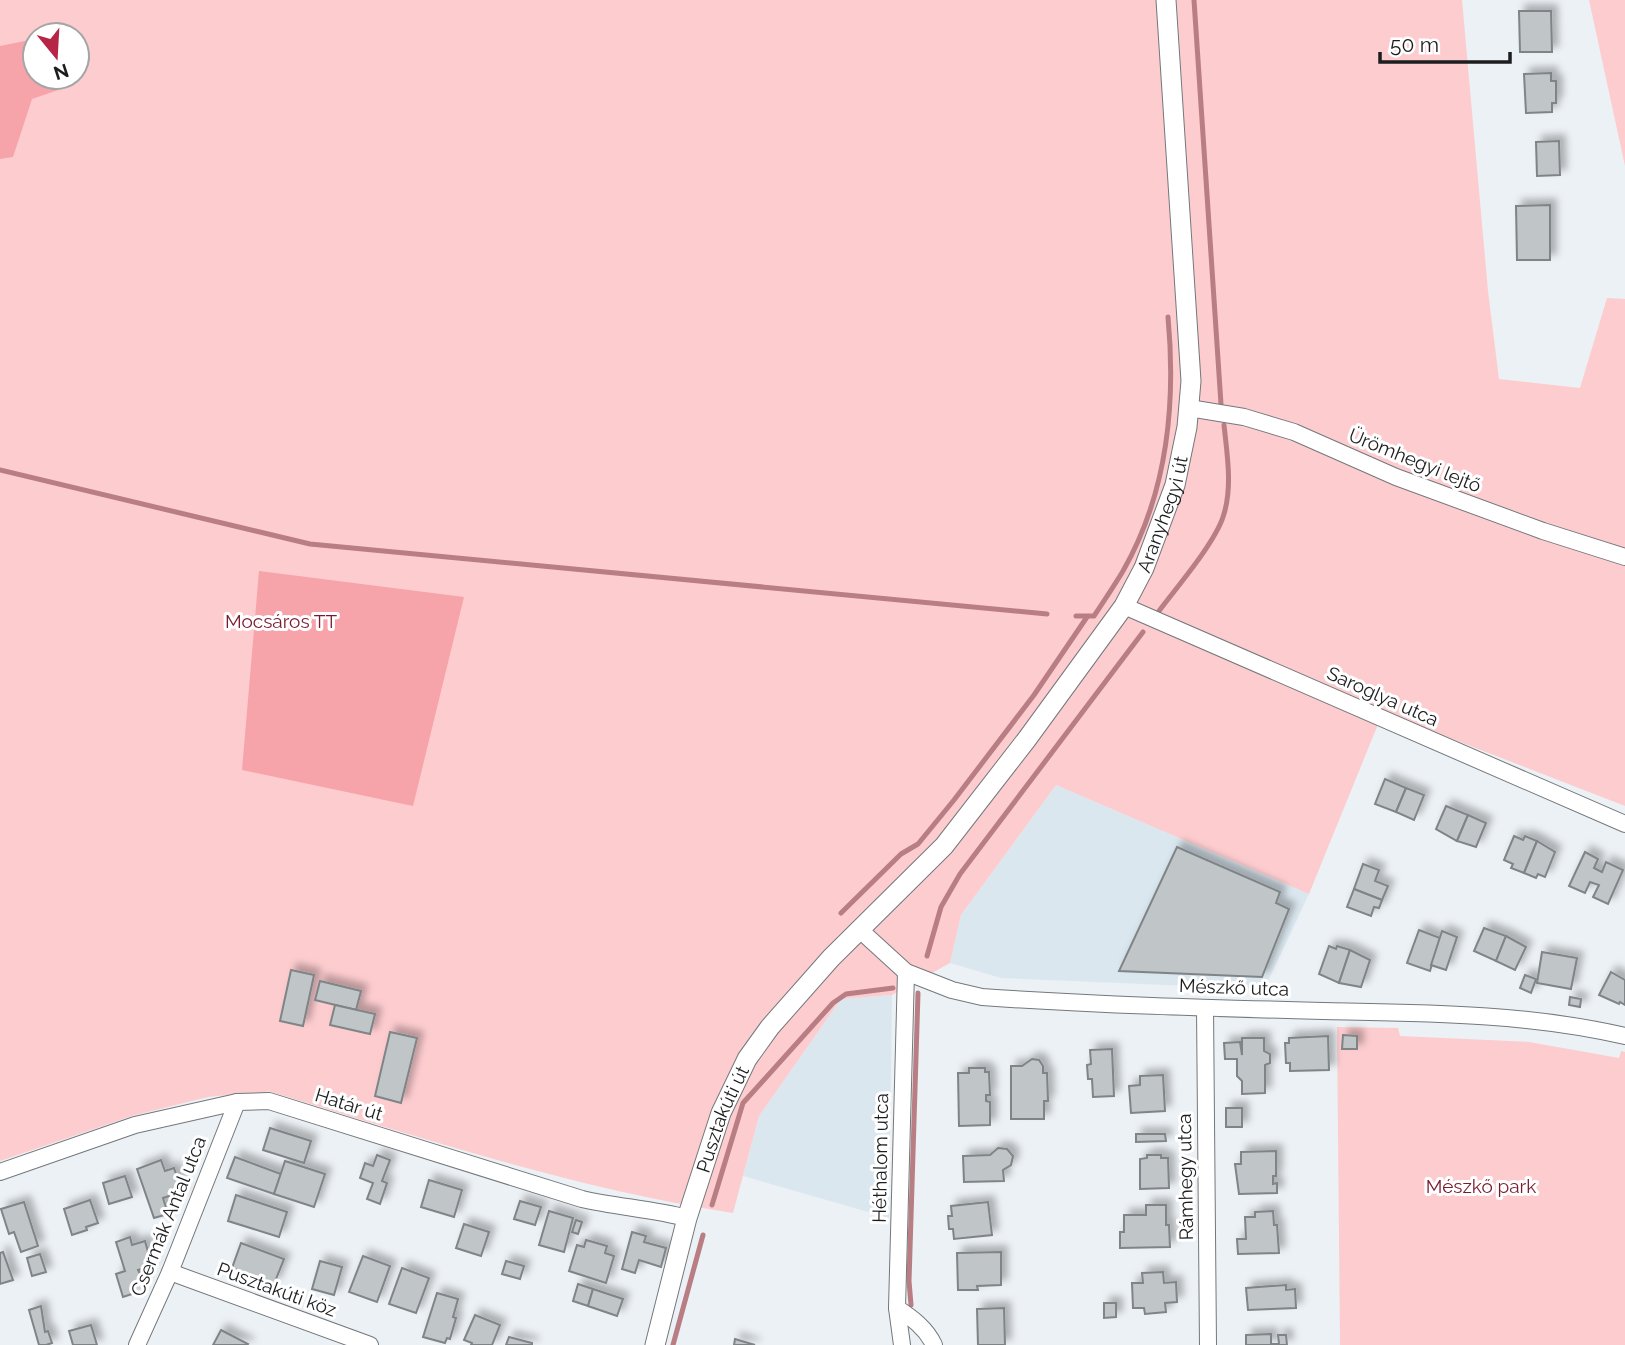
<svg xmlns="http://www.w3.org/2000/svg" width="1625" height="1345" font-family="Raleway,sans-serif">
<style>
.built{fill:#dbe7ef}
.green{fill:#fdcccf;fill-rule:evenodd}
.forest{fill:#f6a3aa}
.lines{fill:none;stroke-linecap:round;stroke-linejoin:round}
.stream{stroke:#b87e84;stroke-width:5}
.building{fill:#c0c5c8;stroke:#7f8487;stroke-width:2;filter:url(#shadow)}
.minor-casing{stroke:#73787b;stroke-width:18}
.tertiary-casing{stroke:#73787b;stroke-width:21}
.minor{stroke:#fff;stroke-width:16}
.tertiary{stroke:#fff;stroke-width:19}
.labels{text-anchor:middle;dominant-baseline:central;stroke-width:6;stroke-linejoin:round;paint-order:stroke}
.street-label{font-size:19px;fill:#1b1d1e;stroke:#fff}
.park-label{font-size:19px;fill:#791b2e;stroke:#fff}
</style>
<defs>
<filter id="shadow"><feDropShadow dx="6" dy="-6" stdDeviation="3.5" flood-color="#0004"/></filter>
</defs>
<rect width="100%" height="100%" fill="#ecf1f5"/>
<g class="built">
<path d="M 1056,785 L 1309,894 L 1264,989 L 1001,978 L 950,963 L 961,915 Z"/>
<path d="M 892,995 L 889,1218 L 743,1176 L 759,1116 L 841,999 Z"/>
</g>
<g class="green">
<path d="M 0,0 L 1462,0 L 1488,291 L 1499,379 L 1580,388 L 1607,298 L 1625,299 L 1625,806 L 1383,712 L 1309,894 L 1056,785 L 961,915 L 950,963 L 892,995 L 841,999 L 759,1116 L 733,1213 C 573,1188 422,1138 268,1091 L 266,1092 L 269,1101 L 237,1094 L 208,1097 L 132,1116 L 0,1161 ZM 35,35 L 77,35 L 77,77 L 35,77 Z"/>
<path d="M 1589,0 L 1625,0 L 1625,166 Z"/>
<path d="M 1337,1027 L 1398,1028 L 1400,1036 L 1529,1042 L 1619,1058 L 1621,1051 L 1625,1052 L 1625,1345 L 1340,1345 Z"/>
</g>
<g class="forest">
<path d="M 35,39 L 35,77 L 66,77 L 64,88 L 32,99 L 13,157 L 0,159 L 0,46 Z"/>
<path d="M 259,571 L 464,597 L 413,806 L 242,770 Z"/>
</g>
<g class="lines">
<g class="stream">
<path d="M 1194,0 L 1221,404"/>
<path d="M 0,470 L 310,544 L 1047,614"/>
<path d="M 1159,611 C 1177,587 1214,544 1223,517 C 1233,488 1227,454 1224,425"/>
<path d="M 1076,616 L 1094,616 C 1104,601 1114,586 1123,571 C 1167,494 1176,403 1168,317"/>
<path d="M 841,913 L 901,854 L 918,844 L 954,800 L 1034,695 L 1087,617"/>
<path d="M 927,956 L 941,907 L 960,874 L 1143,632"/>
<path d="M 712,1205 L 743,1103 L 833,1003 L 846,994 L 893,988"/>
<path d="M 911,1305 L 909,1281 L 918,993"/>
<path d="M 673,1345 L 703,1235"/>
</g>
</g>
<g class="building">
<path d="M 1519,11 L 1551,11 L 1552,52 L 1520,52 Z"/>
<path d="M 1551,73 L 1551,81 L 1556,81 L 1556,103 L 1552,103 L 1552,112 L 1526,113 L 1524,74 Z"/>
<path d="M 1559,141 L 1560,175 L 1537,176 L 1536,142 Z"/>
<path d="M 1550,205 L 1550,260 L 1517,260 L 1516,206 Z"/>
<path d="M 1385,779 L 1406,788 L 1396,812 L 1375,804 Z"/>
<path d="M 1406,788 L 1424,795 L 1414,820 L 1396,812 Z"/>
<path d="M 1446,806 L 1468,815 L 1457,841 L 1436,829 Z"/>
<path d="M 1468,815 L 1486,823 L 1476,847 L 1457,841 Z"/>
<path d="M 1514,836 L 1523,840 L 1525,836 L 1537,841 L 1524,873 L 1511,868 L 1513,864 L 1504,860 Z"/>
<path d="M 1537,841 L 1555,852 L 1545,877 L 1538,874 L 1536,878 L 1524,873 Z"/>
<path d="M 1177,847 L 1280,892 L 1276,903 L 1289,909 L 1262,977 L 1119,971 Z"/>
<path d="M 1585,852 L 1598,859 L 1594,868 L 1602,872 L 1606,862 L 1623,870 L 1608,904 L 1593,897 L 1599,885 L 1590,882 L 1585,893 L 1569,886 Z"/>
<path d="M 1363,864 L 1379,870 L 1375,881 L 1388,886 L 1382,900 L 1354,889 Z"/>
<path d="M 1354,889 L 1382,900 L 1379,908 L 1374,907 L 1371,916 L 1347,907 Z"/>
<path d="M 1484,928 L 1506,936 L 1496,961 L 1474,951 Z"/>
<path d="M 1419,930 L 1440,938 L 1430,971 L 1407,963 Z"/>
<path d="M 1442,931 L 1457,937 L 1446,970 L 1431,965 Z"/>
<path d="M 1506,936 L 1526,947 L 1515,970 L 1496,961 Z"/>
<path d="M 1329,946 L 1336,949 L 1337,946 L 1350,950 L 1339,983 L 1319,974 Z"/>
<path d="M 1350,950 L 1370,960 L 1361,987 L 1339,983 Z"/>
<path d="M 1542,952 L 1577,958 L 1571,989 L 1537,983 Z"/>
<path d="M 291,970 L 314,975 L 303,1026 L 280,1021 Z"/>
<path d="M 1611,972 L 1625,980 L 1625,1005 L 1620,1002 L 1619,1004 L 1599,995 Z"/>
<path d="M 1525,975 L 1536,979 L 1531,993 L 1520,988 Z"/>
<path d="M 320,981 L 361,991 L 356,1010 L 315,1000 Z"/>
<path d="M 1570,997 L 1581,999 L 1580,1007 L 1569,1005 Z"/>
<path d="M 335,1005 L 375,1014 L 370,1034 L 330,1025 Z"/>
<path d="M 390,1032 L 417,1038 L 401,1103 L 375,1096 Z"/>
<path d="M 1343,1035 L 1357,1036 L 1357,1049 L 1342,1049 Z"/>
<path d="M 1328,1036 L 1329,1070 L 1290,1071 L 1290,1063 L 1286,1063 L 1285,1043 L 1289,1043 L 1289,1038 Z"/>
<path d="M 1242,1038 L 1264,1038 L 1264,1051 L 1270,1054 L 1270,1063 L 1265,1065 L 1265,1093 L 1242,1094 L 1242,1081 L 1237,1076 L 1237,1059 L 1225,1059 L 1224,1043 L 1240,1042 L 1242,1055 Z"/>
<path d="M 1112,1049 L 1114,1096 L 1093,1097 L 1092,1079 L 1088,1079 L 1087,1065 L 1091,1064 L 1090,1050 Z"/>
<path d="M 1032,1059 L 1039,1060 L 1043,1066 L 1043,1073 L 1047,1073 L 1048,1101 L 1044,1101 L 1044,1119 L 1011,1119 L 1011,1066 L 1022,1066 Z"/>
<path d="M 969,1068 L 985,1068 L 985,1072 L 989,1072 L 990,1095 L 986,1095 L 986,1101 L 990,1102 L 990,1125 L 959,1126 L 958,1073 L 969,1073 Z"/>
<path d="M 1163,1075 L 1165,1111 L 1131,1113 L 1129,1086 L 1140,1085 L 1140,1076 Z"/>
<rect x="1226" y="1108" width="16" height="19"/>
<path d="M 270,1128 L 311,1141 L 304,1163 L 263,1150 Z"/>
<path d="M 1136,1134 L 1165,1134 L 1166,1141 L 1136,1142 Z"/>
<path d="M 998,1148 L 1007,1149 L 1013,1156 L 1011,1165 L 1003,1170 L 1004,1181 L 964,1182 L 963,1156 L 990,1155 Z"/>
<path d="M 1276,1151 L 1276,1176 L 1273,1176 L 1273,1184 L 1277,1183 L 1277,1193 L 1239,1194 L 1235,1164 L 1241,1164 L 1241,1152 Z"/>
<path d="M 377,1155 L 390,1160 L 382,1181 L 387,1183 L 380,1204 L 367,1199 L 373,1183 L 360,1178 L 365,1163 L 373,1166 Z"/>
<path d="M 1147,1155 L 1161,1155 L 1161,1158 L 1168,1158 L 1169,1188 L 1140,1189 L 1140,1159 L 1147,1158 Z"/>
<path d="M 235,1157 L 281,1174 L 274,1194 L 227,1178 Z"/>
<path d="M 161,1160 L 165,1171 L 174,1168 L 182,1192 L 163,1198 L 168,1214 L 154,1218 L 137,1169 Z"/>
<path d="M 285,1161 L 325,1174 L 314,1207 L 274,1194 Z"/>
<path d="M 125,1176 L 132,1197 L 109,1204 L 103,1183 Z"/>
<path d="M 429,1180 L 462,1190 L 454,1217 L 421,1207 Z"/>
<path d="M 236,1195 L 287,1212 L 279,1237 L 228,1221 Z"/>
<path d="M 90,1200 L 98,1223 L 86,1227 L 87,1230 L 72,1235 L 64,1209 Z"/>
<path d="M 520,1201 L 541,1207 L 535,1225 L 514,1219 Z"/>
<path d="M 24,1202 L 38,1246 L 21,1252 L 14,1232 L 9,1234 L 1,1209 Z"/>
<path d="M 988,1202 L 992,1235 L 954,1239 L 953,1229 L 949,1229 L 948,1216 L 952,1216 L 951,1206 Z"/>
<path d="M 1146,1205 L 1166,1205 L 1166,1225 L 1169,1225 L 1170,1247 L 1120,1248 L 1120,1232 L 1124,1232 L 1124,1215 L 1146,1215 Z"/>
<path d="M 549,1211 L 573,1218 L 564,1252 L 539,1245 Z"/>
<path d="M 1273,1211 L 1274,1225 L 1277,1225 L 1279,1253 L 1238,1254 L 1237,1239 L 1246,1239 L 1245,1217 L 1255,1217 L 1255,1212 Z"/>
<path d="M 576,1220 L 582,1222 L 578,1234 L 572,1232 Z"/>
<path d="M 464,1224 L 489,1232 L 481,1256 L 456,1248 Z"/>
<path d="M 632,1232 L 646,1236 L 644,1242 L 666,1248 L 661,1267 L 639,1260 L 635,1273 L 622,1269 Z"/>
<path d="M 130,1237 L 132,1245 L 145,1241 L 152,1266 L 138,1270 L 144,1282 L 133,1285 L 135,1293 L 123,1297 L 116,1274 L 125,1271 L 116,1242 Z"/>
<path d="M 586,1240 L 607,1246 L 605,1253 L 614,1256 L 606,1283 L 569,1271 L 577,1245 L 584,1247 Z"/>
<path d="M 241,1243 L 284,1259 L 274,1284 L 232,1268 Z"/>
<path d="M 3,1252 L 13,1280 L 0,1284 L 0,1253 Z"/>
<path d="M 1001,1252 L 1001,1285 L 977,1286 L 978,1290 L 958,1290 L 957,1253 Z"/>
<path d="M 40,1254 L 46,1272 L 32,1276 L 27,1258 Z"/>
<path d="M 363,1256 L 390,1266 L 377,1302 L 349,1292 Z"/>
<path d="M 320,1261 L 342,1267 L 334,1295 L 312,1289 Z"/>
<path d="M 506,1261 L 524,1266 L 520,1279 L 502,1274 Z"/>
<path d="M 402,1268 L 429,1278 L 416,1313 L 389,1304 Z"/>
<path d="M 1163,1272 L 1164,1283 L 1176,1282 L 1177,1302 L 1165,1303 L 1166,1312 L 1145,1314 L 1144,1308 L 1133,1308 L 1132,1283 L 1143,1283 L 1142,1273 Z"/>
<path d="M 578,1284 L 593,1289 L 588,1306 L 573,1301 Z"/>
<path d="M 1286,1285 L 1286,1290 L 1295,1289 L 1296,1308 L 1248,1310 L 1246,1288 Z"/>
<path d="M 593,1289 L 623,1299 L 617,1316 L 588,1306 Z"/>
<path d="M 437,1293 L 458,1299 L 453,1317 L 456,1318 L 450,1339 L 447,1338 L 445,1343 L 423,1337 Z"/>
<path d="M 1104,1303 L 1116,1303 L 1116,1317 L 1104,1318 Z"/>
<path d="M 41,1306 L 45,1332 L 48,1331 L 52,1343 L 46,1345 L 39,1345 L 29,1310 Z"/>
<path d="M 1004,1308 L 1005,1345 L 978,1345 L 977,1309 Z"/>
<path d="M 475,1315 L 500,1325 L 492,1345 L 471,1345 L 472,1343 L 464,1340 Z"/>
<path d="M 91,1325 L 97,1345 L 73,1345 L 69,1331 Z"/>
<path d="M 221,1330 L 248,1344 L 247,1345 L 213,1345 Z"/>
<path d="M 1271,1334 L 1271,1344 L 1279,1344 L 1278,1335 L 1286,1335 L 1287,1345 L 1246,1345 L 1246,1335 Z"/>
<path d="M 509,1337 L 532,1343 L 532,1345 L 506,1345 Z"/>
<path d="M 735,1339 L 755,1345 L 734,1345 Z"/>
</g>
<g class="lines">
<g class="minor-casing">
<g id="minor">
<path d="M 1189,408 L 1244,417 L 1294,432 L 1396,477 L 1543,531 L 1625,557"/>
<path d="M 1124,606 L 1625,824"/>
<path d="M 860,930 L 906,972 L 952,990 L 982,997 C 1095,1005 1209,1008 1323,1011 C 1424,1013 1526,1013 1625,1036"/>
<path d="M 1205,1008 L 1208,1345"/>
<path d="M 0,1172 L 135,1125 L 237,1102 L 269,1101 L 582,1199 C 617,1207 652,1209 687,1218"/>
<path d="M 170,1272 L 370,1345"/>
<path d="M 897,1308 C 912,1318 926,1328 934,1345"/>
<path d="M 137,1345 L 170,1272 L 237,1102"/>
<path d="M 902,1345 L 897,1308 L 906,972"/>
</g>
</g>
<g class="tertiary-casing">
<g id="tertiary">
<path id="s1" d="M 655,1345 L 687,1218 L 721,1113 L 747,1059 L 770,1027 L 831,958 L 944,846 L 1027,739 L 1124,606 L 1144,568 L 1175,485 L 1187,427 L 1191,381 L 1166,0"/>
</g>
</g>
<use href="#minor" class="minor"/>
<use href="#tertiary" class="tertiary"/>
</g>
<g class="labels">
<g class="street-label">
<text transform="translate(1415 460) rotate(22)">Ürömhegyi lejtő</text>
<text stroke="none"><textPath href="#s1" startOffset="992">Aranyhegyi út</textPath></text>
<text transform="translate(1383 696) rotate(24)">Saroglya utca</text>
<text transform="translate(1234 987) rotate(2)">Mészkő utca</text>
<text transform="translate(349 1104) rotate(17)">Határ út</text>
<text stroke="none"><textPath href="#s1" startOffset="236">Pusztakúti út</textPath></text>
<text transform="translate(880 1158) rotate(-89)">Héthalom utca</text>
<text transform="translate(1185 1177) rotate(-91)">Rámhegy utca</text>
<text transform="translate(168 1216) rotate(-68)">Csermák Antal utca</text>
<text transform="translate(277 1289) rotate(20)">Pusztakúti köz</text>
</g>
<g class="park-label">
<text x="281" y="621">Mocsáros TT</text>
<text x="1481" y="1186">Mészkő park</text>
</g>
</g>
<g transform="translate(56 56) rotate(162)"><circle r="33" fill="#ffffff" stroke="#a4a5a5" stroke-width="2"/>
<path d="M0-5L12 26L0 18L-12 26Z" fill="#b62446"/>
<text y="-10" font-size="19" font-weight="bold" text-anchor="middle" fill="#1b1d1e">N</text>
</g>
<path d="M1380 52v10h130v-10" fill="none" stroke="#1b1d1e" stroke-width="3.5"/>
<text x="1390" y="52" font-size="21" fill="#1b1d1e" stroke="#ffffff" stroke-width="5" paint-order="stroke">50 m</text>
</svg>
